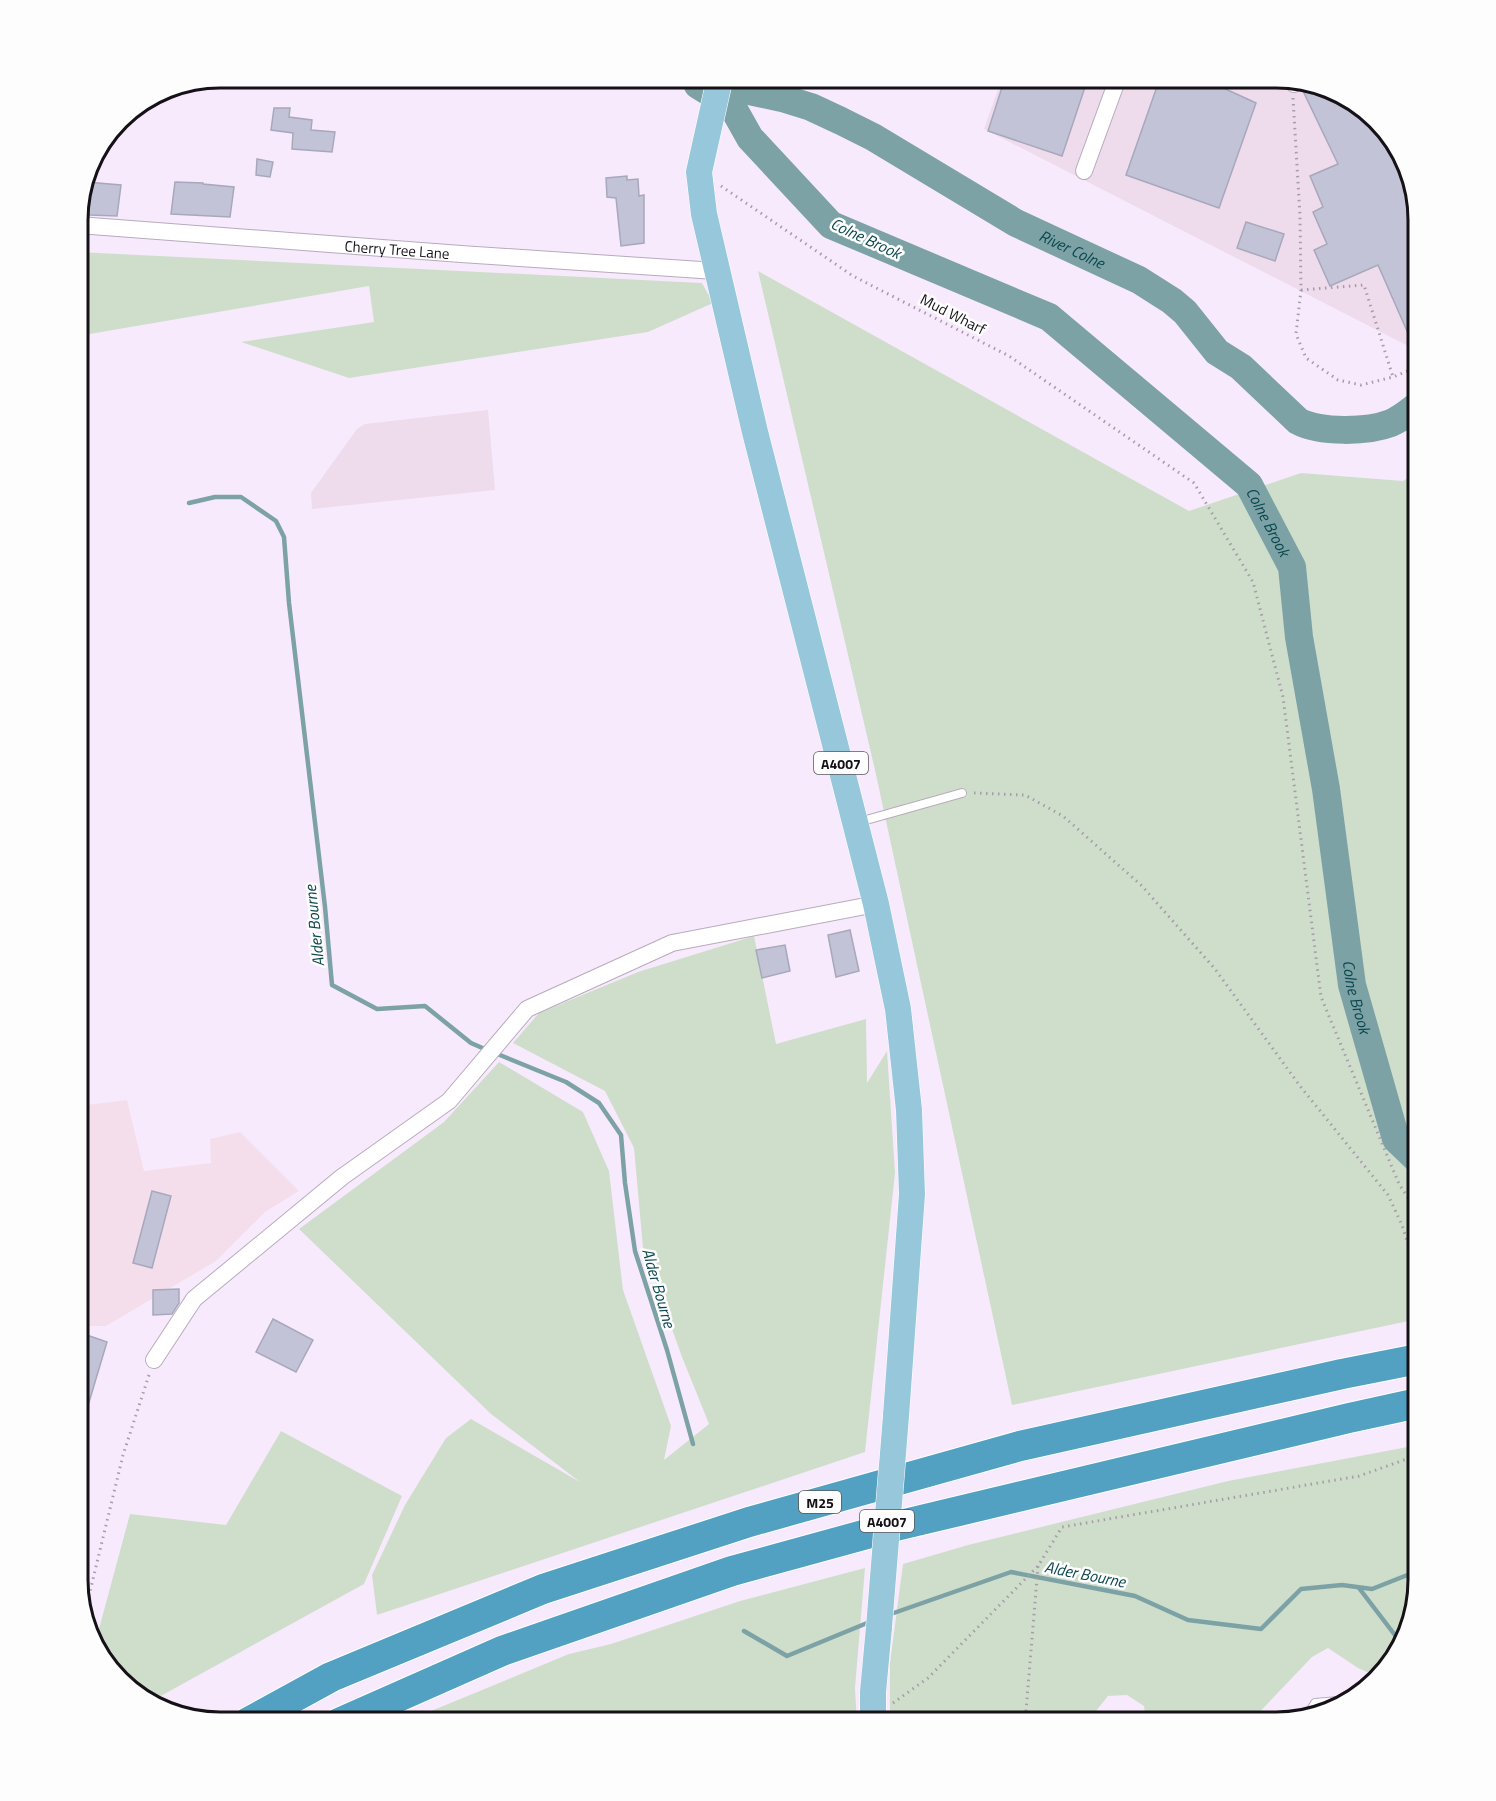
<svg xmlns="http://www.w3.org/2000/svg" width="1496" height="1801" font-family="'Titillium Web',sans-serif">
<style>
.industrial{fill:#eedbec}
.education{fill:#f5deeb}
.green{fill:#cfdecb}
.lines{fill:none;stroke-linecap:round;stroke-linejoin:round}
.stream{stroke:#7ca2a6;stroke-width:4.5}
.river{stroke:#7ca2a6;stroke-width:28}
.building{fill:#c3c3d7;stroke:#a8a8bc;stroke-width:1.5}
.lane-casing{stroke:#b8abbc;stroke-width:10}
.street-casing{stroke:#b8abbc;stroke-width:18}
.primary-casing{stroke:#fff;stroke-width:27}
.highway-casing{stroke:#fff;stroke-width:32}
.path{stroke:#a69caa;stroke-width:3;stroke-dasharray:1.5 4.5;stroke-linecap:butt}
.lane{stroke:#fff;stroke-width:8}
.street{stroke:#fff;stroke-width:16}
.primary{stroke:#97c7db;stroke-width:26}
.highway{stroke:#52a1c3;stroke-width:30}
.primary-bridge-casing{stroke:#fff;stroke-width:27;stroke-linecap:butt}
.primary-bridge{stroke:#97c7db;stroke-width:26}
.labels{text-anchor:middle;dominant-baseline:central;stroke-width:5;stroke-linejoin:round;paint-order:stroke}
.shield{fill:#fdfdfd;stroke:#5b585c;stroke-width:1.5}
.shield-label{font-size:14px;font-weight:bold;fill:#151117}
.street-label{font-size:15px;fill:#151117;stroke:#fdfdfd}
.water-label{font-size:16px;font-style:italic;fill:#0b474d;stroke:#fdfdfd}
.rim{fill:none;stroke:#151117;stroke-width:3}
</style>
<rect width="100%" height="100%" fill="#f8eafd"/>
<g class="industrial">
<path d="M 1002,78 L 1285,78 L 1346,97 L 1418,345 L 1412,348 L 984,129 Z"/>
<path d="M 488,410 L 495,490 L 312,509 L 311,493 L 357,429 L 365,424 Z"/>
</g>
<path class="education" d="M 127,1100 L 144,1171 L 211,1163 L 210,1139 L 240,1132 L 299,1191 L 265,1212 L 216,1261 L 106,1326 L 78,1326 L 78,1106 Z"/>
<g class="green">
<path d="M 78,252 L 702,283 L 713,303 L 648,332 L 349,378 L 241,342 L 374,322 L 369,286 L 78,336 Z"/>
<path d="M 758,271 L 1189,511 L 1301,473 L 1403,481 L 1418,471 L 1418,1319 L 1012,1405 L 875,770 Z"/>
<path d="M 754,936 L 776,1044 L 866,1019 L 867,1083 L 887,1051 L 895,1173 L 865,1452 L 377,1615 L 372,1575 L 405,1505 L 446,1438 L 471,1419 L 580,1482 L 491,1414 L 299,1229 L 444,1122 L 499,1062 L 583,1112 L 609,1171 L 623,1290 L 671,1426 L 664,1460 L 709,1424 L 682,1357 L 643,1248 L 634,1148 L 605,1091 L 513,1043 L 539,1013 L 638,972 Z"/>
<path d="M 281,1431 L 402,1496 L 364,1584 L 148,1703 L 102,1660 L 96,1640 L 130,1514 L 226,1525 Z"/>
<path d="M 1418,1445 L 1418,1581 L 1399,1651 L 1376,1676 L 1358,1668 L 1328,1648 L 1312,1657 L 1249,1723 L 1146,1723 L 1144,1706 L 1127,1695 L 1108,1696 L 1096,1711 L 1092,1723 L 890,1723 L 890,1663 L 903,1564 L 968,1545 L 1228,1481 Z"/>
<path d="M 865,1568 L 855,1688 L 857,1723 L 402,1723 L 569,1654 L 611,1644 L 740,1601 Z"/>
</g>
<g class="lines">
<g class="stream">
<path d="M 189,503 L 215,497 L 241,497 L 276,521 L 284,537 L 289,603 L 325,907 L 332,985 L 377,1009 L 425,1006 L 471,1043 L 487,1050"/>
<path d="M 495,1053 L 566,1082 L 599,1103 L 621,1135 L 625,1183 L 635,1251 L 667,1350 L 693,1444"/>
<path d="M 1359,1588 L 1401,1643"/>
<path d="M 888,1615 L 1011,1572 L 1135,1596 L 1188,1620 L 1261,1629 L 1301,1589 L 1342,1585 L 1372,1589 L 1415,1572 L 1418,1570"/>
<path d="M 744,1631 L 787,1656 L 872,1621"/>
</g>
<g class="river">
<path id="s1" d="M 699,78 L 698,85 L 732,106 L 750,138 L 831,225 L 1049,317 L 1249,485 L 1292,567 L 1299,637 L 1326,789 L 1352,985 L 1396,1139 L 1418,1160"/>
<path id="s2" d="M 705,86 L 740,89 L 782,98 L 811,107 L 841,121 L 873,137 L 1016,223 L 1139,280 L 1172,301 L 1185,312 L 1217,352 L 1241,367 L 1298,421 C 1320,433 1368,432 1391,423 C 1401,419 1409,412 1418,405"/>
</g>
</g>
<g class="building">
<path d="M 1005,78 L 1088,78 L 1062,156 L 988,131 Z"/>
<path d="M 1160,78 L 1222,78 L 1219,86 L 1256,103 L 1219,208 L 1126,175 Z"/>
<path d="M 1315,88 L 1347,97 L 1394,141 L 1418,220 L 1418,356 L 1378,265 L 1330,286 L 1314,250 L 1327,244 L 1313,212 L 1323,207 L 1310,176 L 1338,164 L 1304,93 Z"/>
<path d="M 274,108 L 290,108 L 289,117 L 312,120 L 311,130 L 335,132 L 332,152 L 292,149 L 293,133 L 271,130 Z"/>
<path d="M 257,159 L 273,162 L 270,177 L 256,175 Z"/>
<path d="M 627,176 L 627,180 L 638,179 L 639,196 L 644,195 L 644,243 L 621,246 L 616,198 L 607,197 L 606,178 Z"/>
<path d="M 86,182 L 121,185 L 117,216 L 89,215 L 78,213 Z"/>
<path d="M 175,182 L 203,183 L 203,184 L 234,187 L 230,217 L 171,214 Z"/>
<path d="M 1246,222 L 1284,234 L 1275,261 L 1237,248 Z"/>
<path d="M 850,930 L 859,971 L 836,977 L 828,935 Z"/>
<path d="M 785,945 L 790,971 L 762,978 L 756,950 Z"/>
<path d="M 152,1191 L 171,1196 L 152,1268 L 133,1263 Z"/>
<path d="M 179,1289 L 179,1303 L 172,1314 L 153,1315 L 153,1290 Z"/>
<path d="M 273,1319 L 313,1340 L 296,1372 L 256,1352 Z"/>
<path d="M 78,1332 L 107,1342 L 81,1429 L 78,1428 Z"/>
</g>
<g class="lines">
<g class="lane-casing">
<g id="lane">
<path d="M 859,822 L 962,793"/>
<path d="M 1309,1713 L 1315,1703 L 1350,1700"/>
</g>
</g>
<g class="street-casing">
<g id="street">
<path d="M 1293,81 L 1294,84"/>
<path d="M 1084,171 L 1118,78"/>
<path id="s3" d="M 78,225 L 461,254 L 716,271"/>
<path d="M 154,1360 L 194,1299 L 342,1177 L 449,1101 L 527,1009 L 672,943 L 876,904"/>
</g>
</g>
<g class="primary-casing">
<g id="primary">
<path d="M 720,78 L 699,172 L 704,214 L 755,432 L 876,904 L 898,1009 L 909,1110 L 912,1194 L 896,1416"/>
<path d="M 873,1723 L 873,1692 L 879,1627"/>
</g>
</g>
<g class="highway-casing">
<g id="highway">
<path d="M 247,1723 L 331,1677 L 543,1589 L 749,1522 L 1020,1446 L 1342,1374 L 1418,1359"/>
<path d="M 339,1723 L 502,1651 L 732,1571 L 896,1526 L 1349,1418 L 1418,1403"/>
</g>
</g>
<g class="path">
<path d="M 1293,98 L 1300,216 L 1301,290 L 1296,334 L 1306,358 L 1338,380 L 1361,385 L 1393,377 L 1418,367"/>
<path d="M 721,186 L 853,276 L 1009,356 L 1194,483 L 1253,582 L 1283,697 L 1321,997 L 1399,1184 L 1418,1213"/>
<path d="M 1301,290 L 1364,285 L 1393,377"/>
<path d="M 974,793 L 1025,795 L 1063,816 L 1142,886 L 1215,969 L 1300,1086 L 1388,1195 L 1402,1225 L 1418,1276"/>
<path d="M 86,1608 L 123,1455 L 149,1375"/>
<path d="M 893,1703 L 928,1678 L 1038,1566 L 1062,1527 L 1359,1476 L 1418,1455"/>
<path d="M 1025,1723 L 1038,1566"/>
</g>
<use href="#lane" class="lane"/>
<use href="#street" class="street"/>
<use href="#primary" class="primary"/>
<use href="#highway" class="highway"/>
<g class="primary-bridge-casing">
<path id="primary-bridge" d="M 879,1627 L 896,1416"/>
</g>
<use href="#primary-bridge" class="primary-bridge"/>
</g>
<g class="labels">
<g class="shield">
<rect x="814" y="752" width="54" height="22" rx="4.5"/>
<rect x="799" y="1491" width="42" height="22" rx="4.5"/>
<rect x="860" y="1510" width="54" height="22" rx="4.5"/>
</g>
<g class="shield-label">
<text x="841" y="763">A4007</text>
<text x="820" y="1502">M25</text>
<text x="887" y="1521">A4007</text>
</g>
<g class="street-label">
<text stroke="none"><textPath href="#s3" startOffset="320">Cherry Tree Lane</textPath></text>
<text transform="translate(953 314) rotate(27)">Mud Wharf</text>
</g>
<g class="water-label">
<text transform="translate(866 238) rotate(25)">Colne Brook</text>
<text stroke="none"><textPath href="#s2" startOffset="406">River Colne</textPath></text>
<text stroke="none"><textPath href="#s1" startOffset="742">Colne Brook</textPath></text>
<text transform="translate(314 926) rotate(-96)">Alder Bourne</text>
<text stroke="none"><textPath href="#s1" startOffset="1228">Colne Brook</textPath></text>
<text transform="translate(659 1288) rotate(74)">Alder Bourne</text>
<text transform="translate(1085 1574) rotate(11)">Alder Bourne</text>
</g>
</g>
<path d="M0 0H1496V1801H0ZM220 88H1276A132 132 0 0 1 1408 220V1580A132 132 0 0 1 1276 1712H220A132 132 0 0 1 88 1580V220A132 132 0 0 1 220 88Z" fill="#fdfdfd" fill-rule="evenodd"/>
<path class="rim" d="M220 88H1276A132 132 0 0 1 1408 220V1580A132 132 0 0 1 1276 1712H220A132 132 0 0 1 88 1580V220A132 132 0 0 1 220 88Z"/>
</svg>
